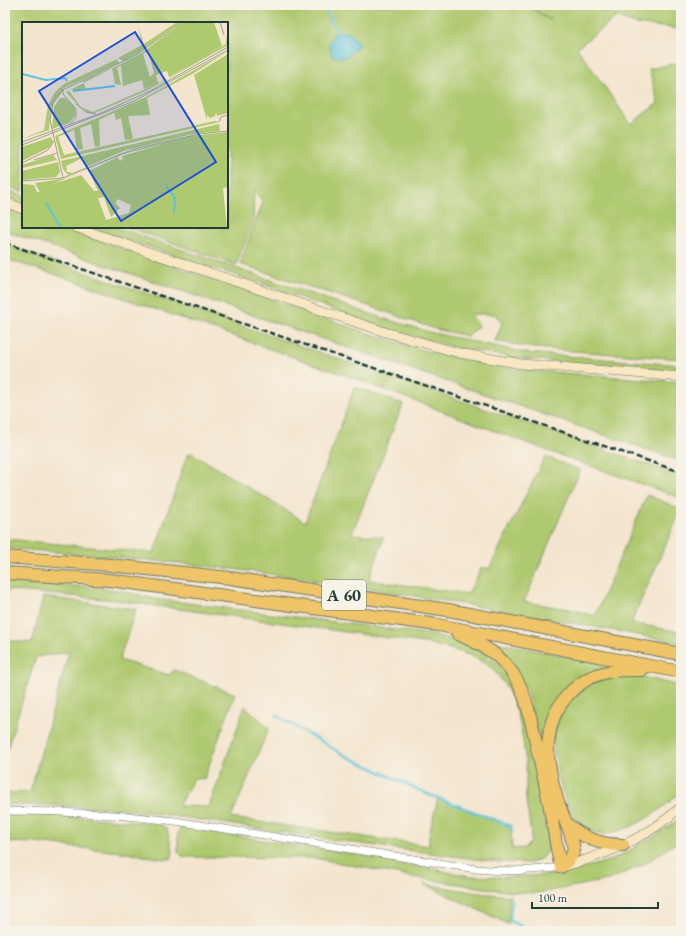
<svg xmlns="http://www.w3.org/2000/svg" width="686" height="936" font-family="'EB Garamond',serif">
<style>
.green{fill:#afc96f;stroke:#678352}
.water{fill:#5fc3dc;stroke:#3f8088}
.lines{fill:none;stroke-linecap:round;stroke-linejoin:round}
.stream{stroke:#5fc3dc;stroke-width:2.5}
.street-casing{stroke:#6a786a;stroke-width:8}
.secondary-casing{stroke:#6a786a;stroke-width:10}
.highway-casing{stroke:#6a786a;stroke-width:14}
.street{stroke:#fff;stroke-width:7}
.secondary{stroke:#f9e7c3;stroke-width:9}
.highway{stroke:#f0c469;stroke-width:12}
.rail{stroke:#1f3d34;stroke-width:2.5;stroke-dasharray:6 3;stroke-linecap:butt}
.labels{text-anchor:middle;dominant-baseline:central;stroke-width:3.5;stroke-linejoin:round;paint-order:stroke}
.shield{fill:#f7f3e8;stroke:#60746a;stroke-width:1}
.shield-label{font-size:17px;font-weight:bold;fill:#1f3d34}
.inset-river{fill:none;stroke:#5fc3dc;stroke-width:2}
.inset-road{fill:none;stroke:#9fa290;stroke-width:1}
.view{fill:#1d4ed8;fill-opacity:0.15;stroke:#1d4ed8;stroke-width:2}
.inset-edge{fill:none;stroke:#1f3d34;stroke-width:2}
</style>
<rect width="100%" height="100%" fill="#f7f3e8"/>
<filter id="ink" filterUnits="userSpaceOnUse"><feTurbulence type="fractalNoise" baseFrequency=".025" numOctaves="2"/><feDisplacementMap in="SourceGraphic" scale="8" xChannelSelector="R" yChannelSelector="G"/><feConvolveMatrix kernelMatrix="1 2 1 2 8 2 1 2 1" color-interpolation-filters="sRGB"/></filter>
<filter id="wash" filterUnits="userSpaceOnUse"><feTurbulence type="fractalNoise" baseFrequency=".012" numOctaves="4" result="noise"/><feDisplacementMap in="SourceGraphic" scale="16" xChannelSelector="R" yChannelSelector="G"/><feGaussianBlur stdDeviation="0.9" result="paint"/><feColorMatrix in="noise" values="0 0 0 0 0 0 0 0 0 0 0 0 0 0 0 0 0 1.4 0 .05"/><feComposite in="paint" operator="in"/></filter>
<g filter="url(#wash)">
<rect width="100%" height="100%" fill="#f4e5ce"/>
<g class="green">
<path d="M 5,5 L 526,5 L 544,17 L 551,20 L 528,5 L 595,5 L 604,12 L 597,5 L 681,5 L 681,29 L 635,24 L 613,16 L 615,18 L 577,48 L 631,124 L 658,103 L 649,69 L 681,62 L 681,359 L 534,348 L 495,341 L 502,323 L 495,314 L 471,314 L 479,326 L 467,336 L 435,329 L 381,310 L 240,264 L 263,202 L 254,190 L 253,223 L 236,265 L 127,227 L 227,227 L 227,23 L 23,23 L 23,192 L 5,185 Z"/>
<path d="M 5,189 L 23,196 L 23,204 L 5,197 Z"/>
<path d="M 5,207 L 23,214 L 23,227 L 60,227 L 368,333 L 427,351 L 466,360 L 514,369 L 681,382 L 681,461 L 5,231 Z"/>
<path d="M 89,227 L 115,227 L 382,318 L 433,333 L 526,353 L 681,365 L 681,372 L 642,368 L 523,359 L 457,348 L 381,327 L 274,288 Z"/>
<path d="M 5,245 L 681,476 L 681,498 L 551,452 L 359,380 L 66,278 L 5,259 Z"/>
<path d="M 355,387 L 403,404 L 352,534 L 384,537 L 369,580 L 468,594 L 482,567 L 489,569 L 545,457 L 580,470 L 524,602 L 570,609 L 595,616 L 647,495 L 681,509 L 681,510 L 631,623 L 681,632 L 681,643 C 552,619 422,596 292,577 C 197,563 101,556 5,548 L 5,539 L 154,553 L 187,455 L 192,453 L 305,522 Z"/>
<path d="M 5,579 L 118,590 L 155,599 L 428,634 L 467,643 L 479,649 L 500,665 L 512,680 L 519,695 L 528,730 L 549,837 L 549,848 L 542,858 L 530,863 L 498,862 L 362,844 L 127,809 L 45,805 L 5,805 L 5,793 L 30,792 L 69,652 L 36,657 L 5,756 L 5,640 L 32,643 L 43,597 L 136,609 L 119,660 L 169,675 L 174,670 L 235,694 L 204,779 L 194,778 L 178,806 L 209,807 L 245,706 L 269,728 L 231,818 L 429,846 L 429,835 L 438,798 L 511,826 L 512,849 L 524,848 L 531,842 C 531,828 528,814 526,800 C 525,788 527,777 526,766 C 523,736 519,704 501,679 C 498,676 496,672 493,669 C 473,653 450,649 425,643 L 114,600 L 5,590 Z"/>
<path d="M 480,639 L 615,666 L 571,686 L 545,760 L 525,686 Z"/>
<path d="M 614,675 L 634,675 L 681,686 L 681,792 C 662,809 639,827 613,832 C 610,833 605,834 602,834 C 592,832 581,826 575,819 C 563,803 552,760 554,740 C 555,729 560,715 566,706 C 578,689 595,682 614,675 Z"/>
<path d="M 5,814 L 50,815 L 158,823 L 167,829 L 173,853 L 171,859 L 164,859 L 120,852 L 36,843 L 5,842 Z"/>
<path d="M 681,818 L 681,839 L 645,864 L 608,880 L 538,893 L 511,892 L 412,877 L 315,858 L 183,857 L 178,852 L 178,832 L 183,826 L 261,840 L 360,855 L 469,876 L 508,877 L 549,875 L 584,868 L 611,860 L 650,839 Z"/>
<path d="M 424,884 L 479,893 L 510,896 L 508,924 Z"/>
</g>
<path class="water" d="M 336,31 L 350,33 L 359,44 L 347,57 L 332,57 L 329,42 Z"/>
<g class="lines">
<g class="stream">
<path d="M 325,5 L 327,13 L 336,31"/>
<path d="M 276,715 L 344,755 L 430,795 L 511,826 L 512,832"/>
<path d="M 512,900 L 510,921 L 531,931"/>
</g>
</g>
</g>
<g filter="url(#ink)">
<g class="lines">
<g class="street-casing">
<path id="street" d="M 5,811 C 62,811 118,814 175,821 L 476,869 C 505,872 532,871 561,867"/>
</g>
<g class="secondary-casing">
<g id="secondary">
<path d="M 5,202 L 23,209"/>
<path d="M 75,227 L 385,332 L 459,353 L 522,364 L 681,377"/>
<path d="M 562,867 C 606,855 647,838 681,807"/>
</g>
</g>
<g class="highway-casing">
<g id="highway">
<path d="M 5,557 L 110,565 L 230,578 L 448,610 L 681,654"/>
<path d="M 5,573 L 109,580 L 438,625 L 681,672"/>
<path d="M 458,634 C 476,642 493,650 506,665 C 525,686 529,712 535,738 C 539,758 544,778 548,798 C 553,821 555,844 561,867 L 568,861 L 574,851 C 573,833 562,816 557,799 C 551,781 546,755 549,736 C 552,707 575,680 603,673 C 616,669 629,670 642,670"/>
<path d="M 566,823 C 583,838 600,845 623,845"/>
</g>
</g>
<use href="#street" class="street"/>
<use href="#secondary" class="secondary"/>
<use href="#highway" class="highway"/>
<path class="rail" d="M 5,243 L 681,472"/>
</g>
</g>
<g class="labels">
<rect class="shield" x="322" y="580" width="44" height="30" rx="3"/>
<g class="shield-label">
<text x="344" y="595">A 60</text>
</g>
</g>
<g transform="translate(22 22)">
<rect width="206" height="206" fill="#f4e5ce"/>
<path d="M 155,0 L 159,0 L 116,31 L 101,39 L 96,36 L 120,23 L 116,4 L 122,22 ZM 161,0 L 192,0 L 200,24 L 172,41 L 204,22 L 204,14 L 206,23 L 126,68 L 73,91 L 67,91 L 57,84 L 44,70 L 118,32 ZM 126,29 L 132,51 L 128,55 L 121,32 ZM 99,43 L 101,64 L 120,58 L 122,67 L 135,62 L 71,90 L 59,85 L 47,69 L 49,66 L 51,69 L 64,67 L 61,59 L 90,46 L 93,62 L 99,63 L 95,46 ZM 168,43 L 145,57 L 136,61 L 134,53 L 145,49 L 147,55 ZM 206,29 L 172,51 L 125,76 L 128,93 L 106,94 L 111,117 L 103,118 L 99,96 L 94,98 L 92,91 L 77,98 L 78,124 L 73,125 L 69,102 L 58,106 L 61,127 L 55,128 L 52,108 L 36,115 L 42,133 L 193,99 L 197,100 L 39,137 L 33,114 L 124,75 ZM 206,32 L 206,91 L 195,94 L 194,90 L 193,94 L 188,96 L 185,93 L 185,98 L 172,53 ZM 95,37 L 97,41 L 42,66 L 29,85 L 27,108 L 0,117 L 22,108 L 26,83 L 33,70 L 42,62 ZM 38,76 L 43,76 L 53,85 L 53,94 L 47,101 L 30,107 L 32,85 ZM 197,102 L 198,109 L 171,112 L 104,128 L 46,153 L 41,147 L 39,139 ZM 60,136 L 64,146 L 52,151 L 45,150 L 44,144 ZM 206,110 L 206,165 L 201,166 L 205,206 L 0,206 L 0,162 L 12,163 L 15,170 L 18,170 L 13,161 L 46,156 L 100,131 L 169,114 ZM 142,122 L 100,134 L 101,137 L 98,139 L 96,135 L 67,149 L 76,169 L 72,169 L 59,153 L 31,162 L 101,132 ZM 82,175 L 89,195 L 98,186 L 94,182 L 95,177 L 109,183 L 107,191 L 84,198 L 76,176 ZM 29,115 L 31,120 L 28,125 L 0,139 L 0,125 ZM 31,133 L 35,138 L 0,146 L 0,143 ZM 36,140 L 38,150 L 34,155 L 0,158 L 0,149 Z" fill="#afc96f" fill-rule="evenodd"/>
<path class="inset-river" d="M 0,52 L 24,58 L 43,56 L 45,59M 51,69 L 93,64M 144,164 L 153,176 L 152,191M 24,181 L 39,206"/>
<path class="inset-road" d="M 198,0 L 202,13M 41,68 L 114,33 L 160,0M 41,68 L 31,81 L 28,98 L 41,156M 41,68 L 41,72 L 54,87 L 54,95 L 49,101M 54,82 L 64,90 L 74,92M 197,100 L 199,95 L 206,93M 0,120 L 79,91 L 128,69 L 206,25M 0,123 L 112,79 L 206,28M 12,138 L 35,131M 0,141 L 26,128 L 32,119M 0,159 L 41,156 L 112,127 L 177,112 L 206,109"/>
<path class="view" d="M 113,10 L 194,140 L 99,199 L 17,69 Z"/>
<rect width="206" height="206" class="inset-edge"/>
</g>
<rect width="686" height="936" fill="none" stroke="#f7f3e8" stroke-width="20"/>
<path d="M532 902v6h126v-6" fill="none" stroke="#1f3d34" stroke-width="2"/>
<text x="538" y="902" font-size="12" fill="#1f3d34" stroke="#f7f3e8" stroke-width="3" paint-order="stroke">100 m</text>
</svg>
